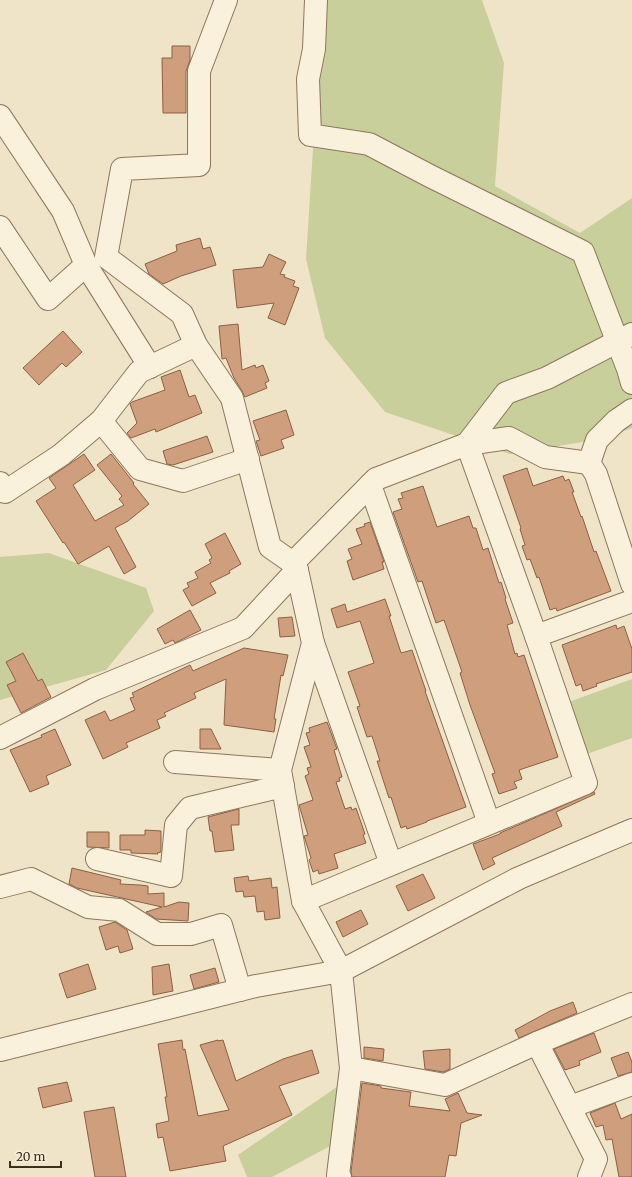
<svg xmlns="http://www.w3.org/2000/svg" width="632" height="1177" font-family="Merriweather,serif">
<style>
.green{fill:#c9cf9b}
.building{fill:#cf9f7d;stroke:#8d5f41}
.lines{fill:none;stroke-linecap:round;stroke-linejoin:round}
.minor-casing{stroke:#8d765c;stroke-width:24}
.minor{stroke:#faf1dc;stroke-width:22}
</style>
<rect width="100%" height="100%" fill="#f0e4c8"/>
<g class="green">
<path d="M 326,0 L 482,0 L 504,63 L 495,186 L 580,233 L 632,198 L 632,428 L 607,438 L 510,454 L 385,412 L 325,338 L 306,259 L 322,6 Z"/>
<path d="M 49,553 L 146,588 L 154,611 L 106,670 L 0,700 L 0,557 Z"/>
<path d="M 632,679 L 632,738 L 584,755 L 566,703 Z"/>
<path d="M 341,1084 L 336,1143 L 272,1177 L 247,1177 L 238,1155 Z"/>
</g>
<g class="building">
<path d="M 172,46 L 190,46 L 190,60 L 186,71 L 186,113 L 163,113 L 162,58 L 172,58 Z"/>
<path d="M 200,238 L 203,249 L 210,247 L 216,265 L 181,276 L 163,284 L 149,274 L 145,264 L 177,251 L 176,245 Z"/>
<path d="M 269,254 L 286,262 L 280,274 L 285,275 L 284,277 L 295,281 L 293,286 L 299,288 L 285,325 L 268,318 L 274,303 L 237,308 L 233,270 L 263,267 Z"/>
<path d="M 238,324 L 242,370 L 255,365 L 256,368 L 263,365 L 269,381 L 265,383 L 267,388 L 245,397 L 242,391 L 234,378 L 226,358 L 222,359 L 219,326 Z"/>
<path d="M 63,331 L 82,352 L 66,367 L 62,363 L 39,385 L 23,368 Z"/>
<path d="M 180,370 L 189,397 L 195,395 L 202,413 L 156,432 L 155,429 L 131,438 L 127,433 L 137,423 L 130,404 L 132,402 L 165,390 L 161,377 Z"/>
<path d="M 286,410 L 294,435 L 281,440 L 284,448 L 261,456 L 256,441 L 260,440 L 253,421 Z"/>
<path d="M 207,436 L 213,452 L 173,465 L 167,464 L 163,451 Z"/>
<path d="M 84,454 L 95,470 L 73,485 L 95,521 L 124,505 L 119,499 L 122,496 L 97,465 L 111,454 L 134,483 L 133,484 L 149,504 L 128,521 L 115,528 L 136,567 L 124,574 L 109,546 L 78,564 L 64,542 L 63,543 L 36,501 L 56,488 L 49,478 Z"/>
<path d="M 527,468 L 533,486 L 563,476 L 565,481 L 569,479 L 574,492 L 572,492 L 581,517 L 582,516 L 594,552 L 596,551 L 611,591 L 557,611 L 556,608 L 550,610 L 539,577 L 537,578 L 530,559 L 527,560 L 522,546 L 525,545 L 520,529 L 521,528 L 503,476 Z"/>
<path d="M 423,486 L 437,527 L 469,516 L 473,528 L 476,528 L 483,550 L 488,548 L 499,583 L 501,582 L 506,598 L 505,599 L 513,623 L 507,625 L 515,654 L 517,653 L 518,657 L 524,655 L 558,757 L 519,770 L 522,779 L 514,782 L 517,788 L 499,794 L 492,774 L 495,773 L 470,705 L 460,673 L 462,672 L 444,620 L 436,623 L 422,581 L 418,582 L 393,512 L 402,509 L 398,499 L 403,498 L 401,493 Z"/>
<path d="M 370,522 L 384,562 L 382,562 L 384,569 L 353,580 L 347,561 L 352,559 L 348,549 L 362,544 L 356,529 L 365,526 L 364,524 Z"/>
<path d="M 225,533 L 241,564 L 229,571 L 230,573 L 210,583 L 216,593 L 192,606 L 183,590 L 189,587 L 187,583 L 198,578 L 195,572 L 211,563 L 209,560 L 212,558 L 205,544 Z"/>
<path d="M 385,599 L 391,616 L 389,616 L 401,653 L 412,650 L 426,691 L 425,691 L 466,807 L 427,821 L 427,822 L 407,829 L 406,826 L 401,828 L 391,797 L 389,798 L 377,761 L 380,761 L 372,736 L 367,737 L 357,707 L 360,706 L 348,672 L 374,663 L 360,621 L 337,628 L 331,609 L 345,604 L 347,612 Z"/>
<path d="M 190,610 L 201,630 L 175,643 L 173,640 L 165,644 L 157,629 Z"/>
<path d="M 292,617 L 295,636 L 280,637 L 278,618 Z"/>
<path d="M 616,625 L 617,629 L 624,626 L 632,649 L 632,672 L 596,684 L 597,686 L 583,691 L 581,684 L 576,686 L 562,645 Z"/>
<path d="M 244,648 L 288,655 L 283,676 L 281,675 L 274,719 L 276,719 L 274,732 L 224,725 L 226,679 L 194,693 L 196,698 L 164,713 L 166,716 L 157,720 L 160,728 L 126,743 L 128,747 L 103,759 L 85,720 L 105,711 L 110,721 L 135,710 L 130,698 L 134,697 L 132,693 L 190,665 L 193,671 Z"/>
<path d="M 23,653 L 38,681 L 42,679 L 51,697 L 21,713 L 7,685 L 16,681 L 6,662 Z"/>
<path d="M 327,722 L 337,749 L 334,750 L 342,777 L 339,778 L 340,781 L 336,782 L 345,809 L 351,807 L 352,810 L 356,808 L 365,834 L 363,835 L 366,843 L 334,854 L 338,868 L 319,874 L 318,870 L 313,872 L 309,860 L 311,858 L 304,836 L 308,835 L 299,805 L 313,800 L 305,776 L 309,774 L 307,768 L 311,767 L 304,747 L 310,745 L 306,733 L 310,732 L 309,728 Z"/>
<path d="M 55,729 L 71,765 L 46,776 L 49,784 L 30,792 L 10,750 L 42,737 L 41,735 Z"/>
<path d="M 200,729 L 211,729 L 221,749 L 200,749 Z"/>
<path d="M 594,792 L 595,794 L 556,812 L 562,826 L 492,858 L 495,864 L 483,870 L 473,844 L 500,834 L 500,833 Z"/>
<path d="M 239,809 L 239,825 L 231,825 L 234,850 L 215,852 L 212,831 L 210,831 L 208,817 Z"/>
<path d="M 145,830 L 161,831 L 161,852 L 157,853 L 158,854 L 131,853 L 131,850 L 120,850 L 120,835 L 145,835 Z"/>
<path d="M 87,832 L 109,832 L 109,848 L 87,847 Z"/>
<path d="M 72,868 L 121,880 L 120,884 L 140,885 L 148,886 L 148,894 L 164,893 L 164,907 L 179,902 L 189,903 L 188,921 L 156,919 L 146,912 L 162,907 L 77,888 L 69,884 Z"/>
<path d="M 423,874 L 435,898 L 408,911 L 396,886 Z"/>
<path d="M 248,876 L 249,881 L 271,878 L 272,888 L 277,887 L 280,918 L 265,920 L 264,911 L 257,912 L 255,896 L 244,897 L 243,891 L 236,892 L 234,878 Z"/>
<path d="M 361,910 L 368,924 L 343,937 L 336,922 Z"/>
<path d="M 115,922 L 127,930 L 133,949 L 120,953 L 118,946 L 106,950 L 99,927 Z"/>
<path d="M 88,964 L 96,989 L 67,998 L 59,974 Z"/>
<path d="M 169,964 L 173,991 L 153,995 L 152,967 Z"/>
<path d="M 215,968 L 219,982 L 194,989 L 190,975 Z"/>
<path d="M 573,1002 L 577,1013 L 519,1038 L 515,1030 L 550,1011 Z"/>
<path d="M 594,1033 L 601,1052 L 579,1061 L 580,1065 L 565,1070 L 554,1049 Z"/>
<path d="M 182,1040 L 183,1050 L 185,1049 L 198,1116 L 229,1110 L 200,1045 L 218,1040 L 218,1041 L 223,1040 L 236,1081 L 283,1059 L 312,1050 L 319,1073 L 279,1086 L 292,1115 L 223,1146 L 226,1161 L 170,1171 L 163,1137 L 158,1138 L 156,1124 L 169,1121 L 165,1097 L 167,1097 L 158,1044 Z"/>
<path d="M 364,1047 L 384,1049 L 383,1061 L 364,1058 Z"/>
<path d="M 450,1049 L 450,1069 L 443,1072 L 425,1069 L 423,1051 Z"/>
<path d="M 628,1052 L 632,1062 L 632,1072 L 618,1076 L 611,1058 Z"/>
<path d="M 67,1082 L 72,1101 L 43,1108 L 38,1088 Z"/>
<path d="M 362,1083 L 381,1086 L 381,1088 L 411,1092 L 409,1106 L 450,1111 L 445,1099 L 458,1093 L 467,1113 L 482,1115 L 461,1123 L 456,1156 L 449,1155 L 445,1177 L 352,1177 L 351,1172 Z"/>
<path d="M 615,1103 L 621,1119 L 632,1114 L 632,1177 L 619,1177 L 612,1139 L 606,1140 L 603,1125 L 596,1127 L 590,1113 Z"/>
<path d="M 114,1107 L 126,1177 L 95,1177 L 84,1112 Z"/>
</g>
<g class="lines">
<g class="minor-casing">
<g id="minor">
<path d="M 226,0 L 199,71 L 199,165 L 122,169 L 106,257 L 182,314 L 196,345 L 232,398 L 270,547 L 293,563 L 297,570 L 313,643 L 280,770 L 303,901 L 341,971 L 351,1068 L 338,1175 L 340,1177"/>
<path d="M 316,0 L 314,49 L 308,79 L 310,135 L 369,144 L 430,176 L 583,252 L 628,369 L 632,383"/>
<path d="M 0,116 L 63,211 L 86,265 L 150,367"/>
<path d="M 0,227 L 48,299 L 86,265"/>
<path d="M 101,421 L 140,469 L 183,481 L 248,459"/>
<path d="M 467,444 L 506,393 L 547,378 L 632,334"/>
<path d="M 589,463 L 596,474 L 632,584"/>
<path d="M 589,463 L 597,440 L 616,421 L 632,410"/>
<path d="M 0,483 L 5,492 L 61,455 L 101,421 L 139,372 L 196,345"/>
<path d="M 370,485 L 489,823"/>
<path d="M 293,563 L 376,479 L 467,444 L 509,438 L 545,457 L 589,463"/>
<path d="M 536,636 L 632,601"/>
<path d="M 313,643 L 391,864"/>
<path d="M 0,738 L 95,689 L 243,628 L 297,570"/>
<path d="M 175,762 L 280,770"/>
<path d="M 97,859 L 171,876 L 176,825 L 190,808 L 283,786"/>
<path d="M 0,887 L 31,879 L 88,907 L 119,910 L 157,934 L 191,934 L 221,925 L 240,990"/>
<path d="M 303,901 L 586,783 L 536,636 L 467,444"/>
<path d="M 537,1043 L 596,1159 L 589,1177"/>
<path d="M 0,1050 L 256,986 L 341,971 L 519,878 L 632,830"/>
<path d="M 351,1068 L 445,1085 L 537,1043 L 632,1004"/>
<path d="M 570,1107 L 632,1084"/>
</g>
</g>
<use href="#minor" class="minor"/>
</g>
<path d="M10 1161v6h51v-6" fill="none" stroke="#3d2e20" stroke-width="2"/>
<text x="16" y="1161" font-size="12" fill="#3d2e20" stroke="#f7eed8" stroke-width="3" paint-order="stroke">20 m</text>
</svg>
